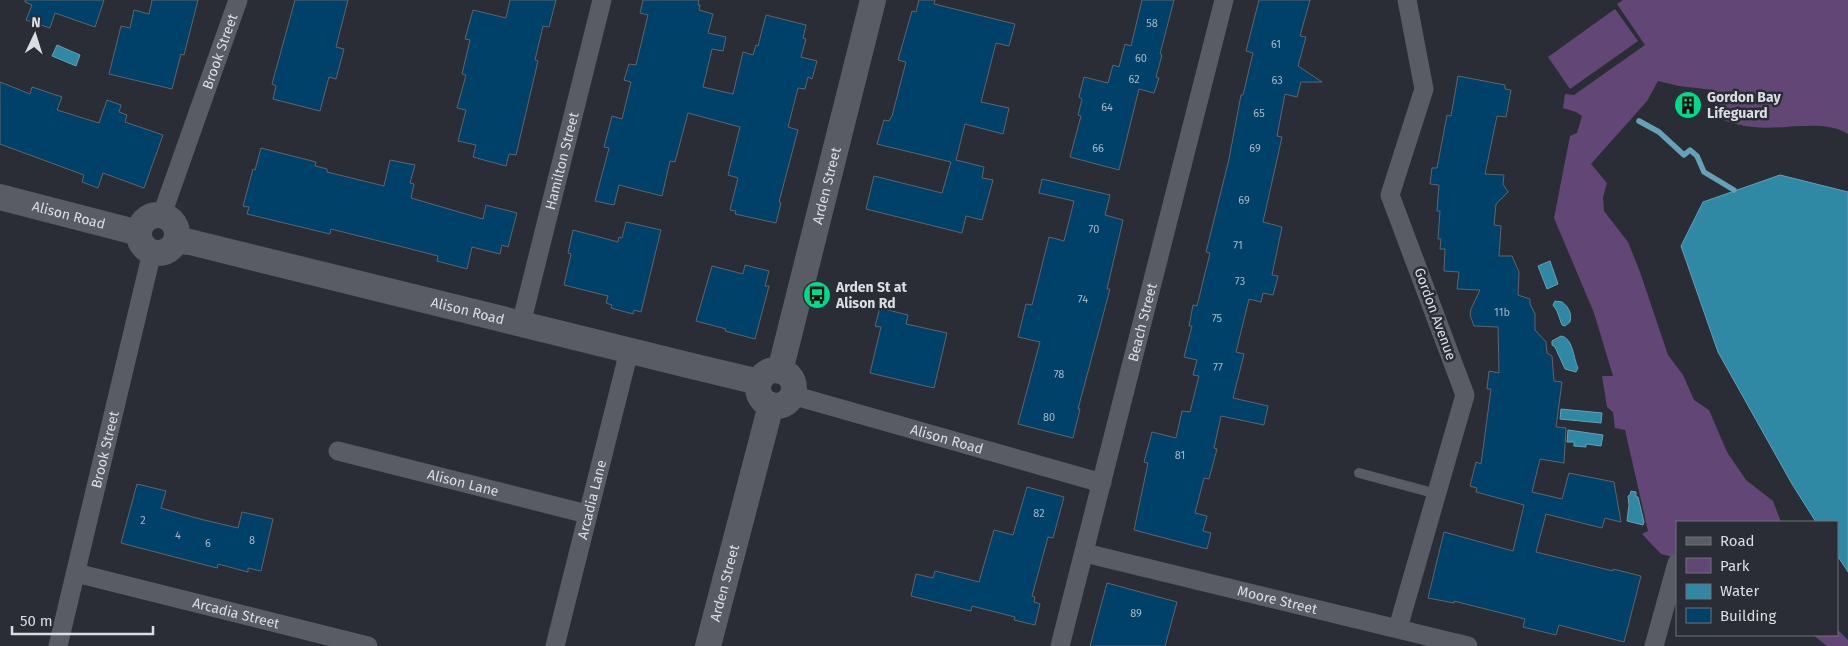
<svg xmlns="http://www.w3.org/2000/svg" width="1848" height="646" font-family="'Fira Sans',sans-serif">
<style>
.green{fill:#624776}
.water{fill:#2f88a4;stroke:#63a2b7}
.lines{fill:none;stroke-linecap:round;stroke-linejoin:round}
.stream{stroke:#63a2b7;stroke-width:5.5}
.building{fill:#00416a;stroke:#5e656c}
.lane{stroke:#595c65;stroke-width:10}
.street{stroke:#595c65;stroke-width:19}
.secondary{stroke:#595c65;stroke-width:26}
.labels{text-anchor:middle;dominant-baseline:central;stroke-width:5;stroke-linejoin:round;paint-order:stroke}
.number-label{font-size:11px;fill:#a4b6c4}
.street-label{font-size:14px;fill:#dbdde2;stroke:#2a2d35}
.poi-label{font-size:14px;font-weight:bold;fill:#dbdde2;stroke:#2a2d35;text-anchor:start}
</style>
<rect width="100%" height="100%" fill="#2a2d35"/>
<g class="green">
<path d="M 1623,0 L 1848,0 L 1848,134 C 1824,118 1781,131 1753,127 C 1743,126 1732,123 1723,120 L 1725,112 L 1714,106 L 1713,90 L 1679,86 L 1658,81 L 1647,101 L 1591,164 L 1607,183 L 1603,197 L 1604,211 L 1628,242 L 1640,272 L 1668,355 L 1683,375 L 1694,400 L 1709,410 L 1727,452 L 1746,480 L 1773,501 L 1781,522 L 1677,522 L 1677,558 L 1661,554 L 1642,534 L 1648,531 L 1625,430 L 1615,428 L 1613,412 L 1607,407 L 1602,376 L 1613,376 L 1594,313 L 1554,218 L 1570,136 L 1577,133 L 1582,116 L 1576,112 L 1563,108 L 1565,94 L 1574,95 L 1645,45 L 1617,4 Z"/>
<path d="M 1615,9 L 1638,41 L 1570,89 L 1548,57 Z"/>
<path d="M 1837,629 L 1848,640 L 1848,646 L 1827,646 L 1813,635 L 1837,635 Z"/>
</g>
<g class="water">
<path d="M 57,45 L 80,55 L 76,66 L 52,56 Z"/>
<path d="M 1780,175 L 1848,192 L 1848,572 L 1837,555 L 1837,522 L 1816,522 L 1792,484 L 1718,352 L 1681,246 L 1703,202 Z"/>
<path d="M 1550,261 L 1558,284 L 1547,289 L 1538,266 Z"/>
<path d="M 1555,301 L 1562,302 C 1569,307 1572,314 1570,322 L 1565,326 L 1562,325 L 1557,311 L 1553,305 Z"/>
<path d="M 1561,336 C 1573,338 1573,357 1578,368 L 1576,372 L 1565,369 L 1555,347 L 1552,345 L 1552,341 Z"/>
<path d="M 1561,409 L 1602,413 L 1601,423 L 1560,419 Z"/>
<path d="M 1568,430 L 1603,435 L 1601,446 L 1586,444 L 1586,447 L 1574,446 L 1574,442 L 1567,442 Z"/>
<path d="M 1631,491 L 1636,492 L 1636,497 L 1638,497 L 1644,522 L 1643,525 L 1627,521 L 1629,505 L 1628,496 L 1630,495 Z"/>
</g>
<g class="lines">
<path class="stream" d="M 1639,121 L 1659,132 L 1684,155 L 1690,150 L 1697,156 L 1704,172 L 1734,190"/>
</g>
<g class="building">
<path d="M 25,0 L 104,0 L 95,27 L 55,13 L 50,28 L 26,20 L 32,5 L 25,2 Z"/>
<path d="M 152,0 L 198,0 L 184,55 L 181,54 L 172,89 L 109,74 L 121,26 L 130,28 L 134,10 L 149,14 Z"/>
<path d="M 295,0 L 348,0 L 336,47 L 344,49 L 336,79 L 329,77 L 320,111 L 273,99 L 276,86 L 272,84 Z"/>
<path d="M 510,0 L 556,0 L 549,27 L 543,26 L 535,60 L 538,61 L 516,155 L 509,154 L 506,166 L 473,157 L 476,145 L 458,141 L 466,110 L 457,108 L 466,75 L 462,74 L 470,40 L 465,39 L 473,10 L 506,18 Z"/>
<path d="M 643,0 L 699,0 L 698,5 L 700,5 L 699,10 L 713,14 L 708,33 L 726,37 L 723,51 L 712,49 L 703,87 L 733,94 L 743,52 L 753,55 L 756,45 L 758,46 L 766,15 L 806,25 L 803,38 L 806,39 L 801,57 L 817,61 L 812,79 L 808,77 L 805,89 L 798,88 L 788,127 L 798,130 L 779,202 L 781,203 L 776,223 L 735,214 L 736,211 L 730,210 L 738,178 L 728,175 L 740,127 L 688,113 L 675,162 L 670,161 L 662,196 L 619,185 L 614,205 L 595,201 L 609,148 L 604,147 L 612,116 L 622,119 L 631,82 L 624,80 L 629,64 L 636,65 L 648,15 L 640,13 Z"/>
<path d="M 919,0 L 935,0 L 934,4 L 1015,24 L 1009,46 L 996,43 L 981,102 L 1009,108 L 1003,134 L 965,124 L 956,160 L 984,167 L 982,178 L 993,180 L 982,220 L 966,216 L 962,233 L 866,209 L 874,176 L 942,193 L 951,162 L 877,144 L 884,120 L 889,121 L 892,116 L 906,62 L 898,60 L 912,11 L 916,12 Z"/>
<path d="M 1142,0 L 1174,0 L 1160,54 L 1162,55 L 1156,77 L 1159,78 L 1154,93 L 1139,89 L 1119,170 L 1070,157 L 1081,116 L 1078,115 L 1082,99 L 1079,97 L 1084,77 L 1108,83 L 1113,65 L 1119,67 L 1125,44 L 1131,46 Z"/>
<path d="M 1259,0 L 1310,0 L 1300,36 L 1306,37 L 1298,66 L 1322,82 L 1301,82 L 1297,97 L 1285,94 L 1277,136 L 1282,137 L 1263,222 L 1282,227 L 1272,275 L 1278,276 L 1273,295 L 1263,293 L 1261,302 L 1249,299 L 1236,352 L 1244,354 L 1233,398 L 1268,406 L 1264,425 L 1221,416 L 1214,448 L 1217,449 L 1209,479 L 1204,478 L 1195,513 L 1207,516 L 1203,531 L 1211,533 L 1207,549 L 1134,530 L 1148,463 L 1144,462 L 1152,432 L 1176,438 L 1182,411 L 1190,412 L 1199,376 L 1193,375 L 1197,360 L 1184,357 L 1192,326 L 1189,326 L 1193,305 L 1197,306 L 1210,253 L 1206,252 L 1229,159 L 1241,95 L 1243,95 L 1253,53 L 1246,51 Z"/>
<path d="M 1458,76 L 1505,85 L 1505,89 L 1511,90 L 1506,117 L 1497,116 L 1485,174 L 1504,175 L 1503,184 L 1508,192 L 1496,204 L 1494,225 L 1501,226 L 1499,256 L 1512,256 L 1519,272 L 1518,295 L 1530,299 L 1530,304 L 1535,314 L 1535,330 L 1546,342 L 1547,353 L 1552,356 L 1554,381 L 1562,382 L 1556,427 L 1566,428 L 1564,463 L 1540,459 L 1532,492 L 1562,499 L 1569,473 L 1614,482 L 1621,522 L 1605,518 L 1602,528 L 1546,514 L 1536,552 L 1613,571 L 1613,569 L 1641,576 L 1624,642 L 1559,625 L 1556,635 L 1523,627 L 1525,619 L 1454,601 L 1454,603 L 1428,598 L 1444,532 L 1513,551 L 1524,505 L 1476,492 L 1477,488 L 1470,486 L 1476,462 L 1481,464 L 1491,389 L 1487,389 L 1489,371 L 1499,373 L 1498,327 L 1474,326 L 1470,315 L 1471,309 L 1480,290 L 1457,289 L 1459,272 L 1444,271 L 1445,249 L 1440,249 L 1441,239 L 1438,239 L 1440,211 L 1437,211 L 1439,185 L 1430,184 L 1432,168 L 1437,168 L 1447,115 L 1451,116 Z"/>
<path d="M 0,82 L 30,94 L 32,87 L 62,97 L 57,110 L 99,123 L 107,100 L 121,105 L 119,112 L 127,115 L 125,122 L 163,135 L 144,188 L 103,173 L 98,188 L 82,182 L 84,175 L 0,144 Z"/>
<path d="M 1681,94 L 1699,99 L 1695,115 L 1677,110 Z"/>
<path d="M 261,148 L 316,162 L 315,166 L 327,169 L 327,172 L 384,186 L 390,160 L 415,165 L 410,183 L 414,184 L 411,198 L 483,219 L 486,205 L 517,213 L 508,247 L 502,245 L 500,254 L 472,247 L 467,269 L 437,261 L 438,256 L 403,247 L 331,229 L 330,234 L 247,214 L 249,207 L 243,206 L 253,169 L 255,170 Z"/>
<path d="M 1042,179 L 1110,195 L 1105,215 L 1123,220 L 1107,289 L 1110,289 L 1078,409 L 1080,409 L 1073,438 L 1018,424 L 1040,342 L 1018,337 L 1026,304 L 1032,305 L 1049,237 L 1064,241 L 1074,201 L 1039,193 Z"/>
<path d="M 626,222 L 661,230 L 641,312 L 634,310 L 633,314 L 611,308 L 612,305 L 606,303 L 608,296 L 564,285 L 571,254 L 568,253 L 573,230 L 618,242 L 619,237 L 622,238 Z"/>
<path d="M 745,265 L 769,271 L 765,286 L 769,286 L 755,339 L 725,331 L 726,329 L 696,321 L 712,266 L 743,274 Z"/>
<path d="M 880,308 L 908,315 L 906,324 L 947,333 L 934,388 L 870,373 L 881,327 L 875,326 Z"/>
<path d="M 137,484 L 166,491 L 161,508 L 200,519 L 238,528 L 242,512 L 273,519 L 261,571 L 248,568 L 248,572 L 218,564 L 217,568 L 121,543 Z"/>
<path d="M 1027,487 L 1064,497 L 1053,538 L 1048,537 L 1032,596 L 1035,597 L 1034,602 L 1040,604 L 1035,625 L 1014,620 L 1015,617 L 972,606 L 971,611 L 911,596 L 916,574 L 933,578 L 935,571 L 979,582 L 994,530 L 1013,535 Z"/>
<path d="M 1107,583 L 1177,602 L 1165,646 L 1090,646 Z"/>
</g>
<g class="lines">
<path class="lane" d="M 1359,473 L 1437,494"/>
<g class="street">
<path id="s1" d="M 165,216 L 165,206 L 238,0"/>
<path id="s2" d="M 521,324 L 602,0"/>
<path id="s3" d="M 792,395 L 1102,483"/>
<path id="s4" d="M 338,451 L 587,514"/>
<path id="s5" d="M 1085,553 L 1468,646"/>
<path id="s6" d="M 76,573 L 368,646"/>
<path d="M 1398,628 L 1465,395 L 1390,195 L 1424,89 L 1407,0"/>
<path id="s7" d="M 58,646 L 152,252"/>
<path id="s8" d="M 555,646 L 629,351"/>
<path id="s9" d="M 1060,646 L 1224,0"/>
<path d="M 1654,646 L 1677,563"/>
</g>
<g class="secondary">
<path id="s10" d="M 0,197 L 139,233"/>
<circle cx="158" cy="234" r="19"/>
<path id="s11" d="M 176,241 L 190,242 C 380,288 569,337 759,382"/>
<circle cx="776" cy="388" r="18"/>
<path id="s12" d="M 780,371 L 873,0"/>
<path id="s13" d="M 708,646 L 771,405"/>
</g>
</g>
<defs>
<g id="building-disc" transform="scale(1.4375)"><circle r="9.5" fill="#01d98b" stroke="#2a2d35"/><path d="M-4-6H4V6H1V3H-1V6H-4ZM-2.5-4.3h1.7v1.8h-1.7ZM.8-4.3h1.7v1.8H.8ZM-2.5-1h1.7V.8h-1.7ZM.8-1h1.7V.8H.8Z" fill="#111"/></g>
<g id="bus-disc" transform="scale(1.4375)"><circle r="9.5" fill="#01d98b" stroke="#2a2d35"/><path d="M-5-6H5V4H4V6H2V4H-2V6H-4V4H-5ZM-3.5-4V0h7V-4ZM-3.5 1.2v1.5H-2V1.2ZM2 1.2v1.5H3.5V1.2Z" fill="#111"/></g>
</defs>
<g fill-rule="evenodd">
<use href="#building-disc" x="1688" y="105"/>
<use href="#bus-disc" x="817" y="295"/>
</g>
<g class="labels">
<g class="number-label">
<text x="1152" y="23">58</text>
<text x="1276" y="44">61</text>
<text x="1141" y="58">60</text>
<text x="1134" y="79">62</text>
<text x="1277" y="80">63</text>
<text x="1107" y="107">64</text>
<text x="1259" y="113">65</text>
<text x="1098" y="148">66</text>
<text x="1255" y="148">69</text>
<text x="1244" y="200">69</text>
<text x="1094" y="229">70</text>
<text x="1238" y="245">71</text>
<text x="1240" y="281">73</text>
<text x="1083" y="299">74</text>
<text x="1502" y="312">11b</text>
<text x="1217" y="318">75</text>
<text x="1218" y="367">77</text>
<text x="1059" y="374">78</text>
<text x="1049" y="417">80</text>
<text x="1180" y="455">81</text>
<text x="1039" y="513">82</text>
<text x="143" y="520">2</text>
<text x="178" y="535">4</text>
<text x="252" y="540">8</text>
<text x="208" y="543">6</text>
<text x="1136" y="613">89</text>
</g>
<g class="street-label">
<text stroke="none"><textPath href="#s1" startOffset="174">Brook Street</textPath></text>
<text stroke="none"><textPath href="#s2" startOffset="168">Hamilton Street</textPath></text>
<text stroke="none"><textPath href="#s12" startOffset="191">Arden Street</textPath></text>
<text stroke="none"><textPath href="#s10" startOffset="71">Alison Road</textPath></text>
<text stroke="none"><textPath href="#s11" startOffset="300">Alison Road</textPath></text>
<text transform="translate(1435 314) rotate(70)">Gordon Avenue</text>
<text stroke="none"><textPath href="#s9" startOffset="334">Beach Street</textPath></text>
<text stroke="none"><textPath href="#s3" startOffset="161">Alison Road</textPath></text>
<text stroke="none"><textPath href="#s7" startOffset="202">Brook Street</textPath></text>
<text stroke="none"><textPath href="#s4" startOffset="129">Alison Lane</textPath></text>
<text stroke="none"><textPath href="#s8" startOffset="151">Arcadia Lane</textPath></text>
<text stroke="none"><textPath href="#s13" startOffset="65">Arden Street</textPath></text>
<text stroke="none"><textPath href="#s5" startOffset="198">Moore Street</textPath></text>
<text stroke="none"><textPath href="#s6" startOffset="165">Arcadia Street</textPath></text>
</g>
<g class="poi-label">
<text x="1707" y="97">Gordon Bay<tspan x="1707" dy="16">Lifeguard</tspan></text>
<text x="836" y="287">Arden St at<tspan x="836" dy="16">Alison Rd</tspan></text>
</g>
</g>
<rect x="1676" y="521" width="162" height="115" fill="#2a2d35" stroke="#71737a"/>
<rect x="1686" y="537" width="25" height="8" fill="#595c65" stroke="#71737a"/>
<text x="1720" y="546" font-size="15" fill="#dbdde2">Road</text>
<rect x="1686" y="558" width="25" height="15" fill="#624776" stroke="#71737a"/>
<text x="1720" y="571" font-size="15" fill="#dbdde2">Park</text>
<rect x="1686" y="584" width="25" height="15" fill="#2f88a4" stroke="#71737a"/>
<text x="1720" y="596" font-size="15" fill="#dbdde2">Water</text>
<rect x="1686" y="608" width="25" height="15" fill="#00416a" stroke="#71737a"/>
<text x="1720" y="621" font-size="15" fill="#dbdde2">Building</text>
<g transform="translate(35 35) rotate(4)" stroke="#2a2d35" stroke-width="4" paint-order="stroke">
<path d="M0-4L9 19L0 12L-9 19Z" fill="#dbdde2"/>
<text y="-8" font-size="14" font-weight="bold" text-anchor="middle" fill="#dbdde2">N</text>
</g>
<path d="M12 626v8h141v-8" fill="none" stroke="#dbdde2" stroke-width="2.5"/>
<text x="20" y="626" font-size="15" fill="#dbdde2" stroke="#2a2d35" stroke-width="4" paint-order="stroke">50 m</text>
</svg>
